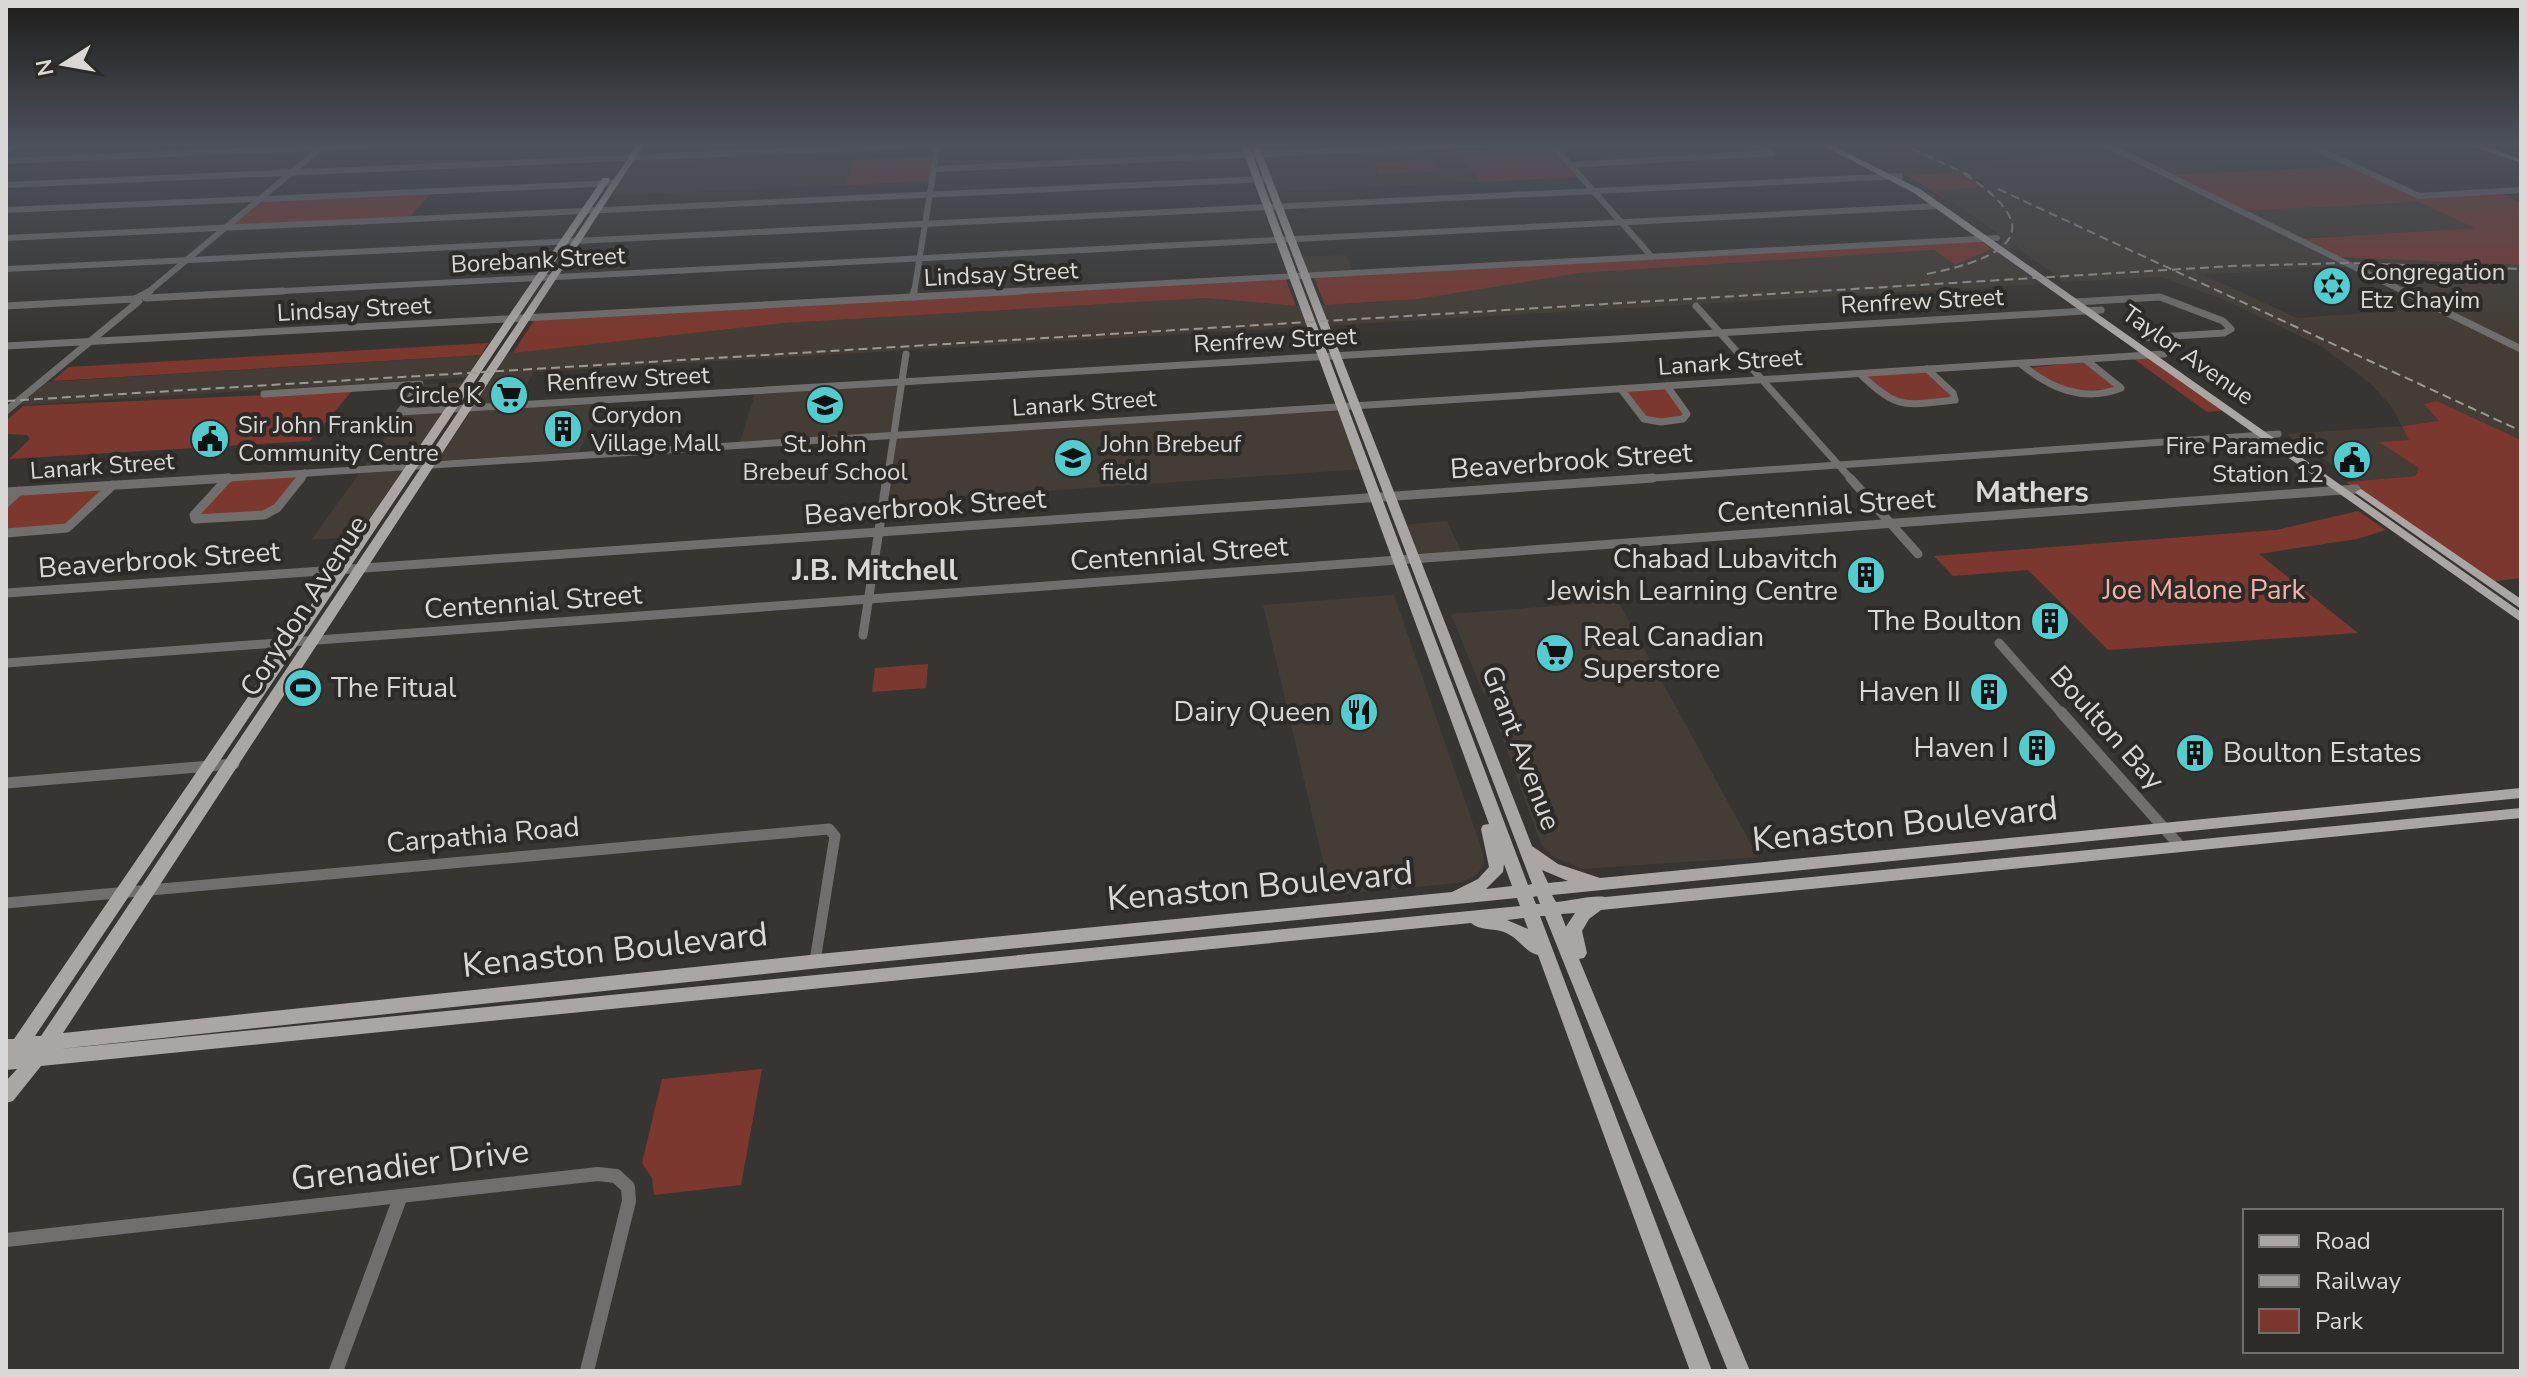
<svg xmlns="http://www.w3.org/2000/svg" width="2527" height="1377" font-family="'Nunito Sans',sans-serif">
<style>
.built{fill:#433d35;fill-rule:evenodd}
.green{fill:#7c382f}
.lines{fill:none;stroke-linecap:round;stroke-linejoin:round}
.minor-far4{stroke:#706f6e;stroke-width:6}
.minor-far3{stroke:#706f6e;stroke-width:7}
.minor-far2{stroke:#706f6e;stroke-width:9}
.minor-far1{stroke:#706f6e;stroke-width:11}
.minor{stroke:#706f6e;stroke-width:14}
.major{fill:#aaa6a4;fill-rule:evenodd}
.rail{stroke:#9b9a97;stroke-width:2;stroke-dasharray:9 5;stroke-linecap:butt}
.labels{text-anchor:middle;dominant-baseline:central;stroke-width:8;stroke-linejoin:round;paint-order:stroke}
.far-street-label{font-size:24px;fill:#d9d8d6;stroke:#2d2b28}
.far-poi-label{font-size:24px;fill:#d9d8d6;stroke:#2d2b28;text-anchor:start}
.street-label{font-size:28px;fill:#d9d8d6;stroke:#2d2b28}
.poi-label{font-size:28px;fill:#d9d8d6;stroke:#2d2b28;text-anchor:end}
.park-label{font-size:28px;fill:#f3b2a7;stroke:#2d2b28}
.neighbourhood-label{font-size:30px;font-weight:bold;fill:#d9d8d6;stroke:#2d2b28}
.near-street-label{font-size:34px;fill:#d9d8d6;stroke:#2d2b28}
</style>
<rect width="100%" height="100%" fill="#373532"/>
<g class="built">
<path d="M 1893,143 L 1914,143 L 1957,162 L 2120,152 L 2147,165 L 2207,162 L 2228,172 L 2169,175 L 2204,195 L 2198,197 L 2214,198 L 2241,211 L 2419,202 L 2477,228 L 2299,238 L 2335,257 L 2521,265 L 2521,440 L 2437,401 L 2425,404 L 2440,421 L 2403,426 L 2410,440 L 2381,442 L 2419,468 L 2414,476 L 2354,481 L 2311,450 L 2318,447 L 2307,448 L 2287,434 L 2402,426 L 2391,406 L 2370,383 L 2321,346 L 2222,299 L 2161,277 L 2064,282 L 2014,245 L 2002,256 L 2041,284 L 534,372 L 514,406 L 604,401 L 579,452 L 438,461 L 508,353 L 785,323 L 1206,298 L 1296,306 L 1380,302 L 1580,273 L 1934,250 L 1955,265 L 2002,242 L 2003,237 L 1934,190 L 1958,173 L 1905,175 L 1859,153 L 1904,149 ZM 2320,267 L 2355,267 L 2438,308 L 2297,318 L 2204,275 Z"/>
<path d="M 1448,146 L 1458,159 L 1468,163 L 1481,182 L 1272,192 L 1259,154 Z"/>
<path d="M 853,160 L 846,185 L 607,196 L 625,170 Z"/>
<path d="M 1346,255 L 1354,273 L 1305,276 L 1298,257 Z"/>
<path d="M 484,355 L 469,377 L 20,405 L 47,382 Z"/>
<path d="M 466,382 L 361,536 L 311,540 L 402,415 L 395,415 L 416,385 Z"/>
<path d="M 902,382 L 894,434 L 1342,407 L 1364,469 L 883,502 L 893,436 L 739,445 L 756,391 Z"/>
<path d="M 1447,521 L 1463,555 L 1416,559 L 1402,525 Z"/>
<path d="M 1394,595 L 1483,853 L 1484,866 L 1475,876 L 1457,883 L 1331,895 L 1263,605 Z"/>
<path d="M 1618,601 L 1758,857 L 1582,869 L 1554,857 L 1541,844 L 1487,695 L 1483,693 L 1451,614 Z"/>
</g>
<g class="green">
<path d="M 1551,143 L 1580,177 L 1481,182 C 1471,167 1459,160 1448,146 Z"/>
<path d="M 937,156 L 933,181 L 846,185 L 853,160 Z"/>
<path d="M 1431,159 L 1439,171 L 1379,174 L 1372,162 Z"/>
<path d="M 2353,166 L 2420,196 L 2501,193 L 2521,203 L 2521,265 L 2335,257 L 2297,239 L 2475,228 L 2419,202 L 2241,211 L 2167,175 Z"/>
<path d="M 1958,173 L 1984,187 L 1935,190 L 1953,203 L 1905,175 Z"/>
<path d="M 433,191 L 408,219 L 225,228 L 261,199 Z"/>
<path d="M 1981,241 L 1992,249 L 1955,265 L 1934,250 L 1580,273 L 1418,299 L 1325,305 L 1313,275 Z"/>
<path d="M 1285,277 L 1296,306 L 1206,298 L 785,323 L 513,353 L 536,317 Z"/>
<path d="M 488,343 L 481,355 L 52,381 L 69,367 Z"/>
<path d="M 2151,355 L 2228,410 L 2207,412 L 2131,357 Z"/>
<path d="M 2080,362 L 2088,364 L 2115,384 L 2114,389 L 2063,391 L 2029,368 Z"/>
<path d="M 1927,369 L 1956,397 L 1906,405 L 1860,374 Z"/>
<path d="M 1667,386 L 1687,414 L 1683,419 L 1649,421 L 1621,389 Z"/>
<path d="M 352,391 L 310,441 L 9,459 L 30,439 L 27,435 L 6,434 L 6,421 L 23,406 Z"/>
<path d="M 2437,401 L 2521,440 L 2521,578 L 2489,582 L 2346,482 L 2415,476 L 2419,468 L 2379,442 L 2409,440 L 2402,426 L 2439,421 L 2424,404 Z"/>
<path d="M 305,473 L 271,513 L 195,519 L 228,478 Z"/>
<path d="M 113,485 L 75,524 L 6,533 L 6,503 L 19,491 Z"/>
<path d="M 2358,511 L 2386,530 L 2357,539 L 2259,554 L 2358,633 L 2108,650 L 2028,570 L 1953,576 L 1934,556 L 2276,530 Z"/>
<path d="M 928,664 L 926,688 L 872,692 L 875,668 Z"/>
<path d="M 762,1069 L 741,1185 L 654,1195 L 652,1178 L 642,1163 L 662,1079 Z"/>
</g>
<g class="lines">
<g class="minor-far4">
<path d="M 1551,143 L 1652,257"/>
<path d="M 2103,143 L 2407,293"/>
<path d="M 2304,143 L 2419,196 L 2521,190"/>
<path d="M 6,151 L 20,143"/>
<path d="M 6,161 L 427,143"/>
<path d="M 1570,165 L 1772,153 L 1756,143"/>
<path d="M 935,169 L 1506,143"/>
<path d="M 6,185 L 968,143"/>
<path d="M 266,199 L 616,183"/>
<path d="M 6,210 L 255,199"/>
<path d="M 6,238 L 1266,179"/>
<path d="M 6,269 L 1900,176"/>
<path d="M 147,293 L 321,148"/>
<path d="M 244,293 L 1939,206"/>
<path d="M 914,293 L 938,143"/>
<path d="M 984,293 L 1997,238"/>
</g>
<g class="minor-far3">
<path d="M 2403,291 L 2521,349"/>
<path d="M 913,297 L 914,291"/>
<path d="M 146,298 L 283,291"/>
<path d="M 137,301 L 133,300 L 150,291"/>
<path d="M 2075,302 L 2160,297 L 2223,321 L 2231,329 L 2224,333 L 2141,338"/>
<path d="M 6,306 L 134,299"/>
<path d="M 1696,306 L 1852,480"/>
<path d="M 6,346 L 1021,291"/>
<path d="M 2021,364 C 2050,388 2083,403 2121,388 L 2086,360"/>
<path d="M 1860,374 C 1899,411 1904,405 1955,400 L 1953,393 L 1927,369"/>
<path d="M 1621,389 L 1644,419 L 1661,422 L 1683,419 L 1687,414 L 1667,386"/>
<path d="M 264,394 L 420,384 L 400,412"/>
<path d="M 6,411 L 139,301"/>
<path d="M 400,412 L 2101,310"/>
<path d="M 198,480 L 2164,354"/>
<path d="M 300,480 L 305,473"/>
<path d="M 887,480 L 906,354"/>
<path d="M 1625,480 L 2278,434"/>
</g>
<g class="minor-far2">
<path d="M 228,478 L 194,515 L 195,519 L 264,515 L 277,508 L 301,478"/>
<path d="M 1850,478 L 1918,554"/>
<path d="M 6,492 L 229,478"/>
<path d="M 6,503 L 19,491"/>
<path d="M 6,533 L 67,528 L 113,485"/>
<path d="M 6,593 L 1653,478"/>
<path d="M 863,635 L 887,478"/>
<path d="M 1999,643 L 2062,714"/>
<path d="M 6,663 L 2356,489"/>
</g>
<g class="minor-far1">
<path d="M 2061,712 L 2180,846"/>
<path d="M 6,783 L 234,764"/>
<path d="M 6,903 L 829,829 L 835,836 L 815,961"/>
</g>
<g class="minor">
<path d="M 6,1240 L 598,1174 L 616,1176 L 628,1187 L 629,1201 L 587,1371"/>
<path d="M 336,1371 L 400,1198"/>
</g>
<g class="major">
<path d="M 638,143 L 645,143 L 63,1033 L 829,953 L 1452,892 L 1478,879 L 1489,867 L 1481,829 L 1483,825 L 1489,824 L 1240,143 L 1248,143 L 1528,885 L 1532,884 L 1250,143 L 1258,143 L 1532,846 L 1558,864 L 1600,878 L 2521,788 L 2521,798 L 1552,895 L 1556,902 C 1571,901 1591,895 1605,897 L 2521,808 L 2521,818 L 1601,910 L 1589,919 L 1582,931 L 1587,953 L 1584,958 L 1579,959 L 1750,1371 L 1728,1371 L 1545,916 L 1540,916 L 1712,1371 L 1690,1371 L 1538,955 C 1525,952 1518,937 1504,932 C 1493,928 1480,931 1471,923 L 41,1066 L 13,1101 L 6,1103 L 6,1081 L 17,1069 L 6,1070 L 6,1039 L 14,1039 L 603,178 L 609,178 L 610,180 L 35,1036 L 41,1036 ZM 1504,864 L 1512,886 L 1486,889 L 1503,872 ZM 1542,870 L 1568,881 L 1548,883 ZM 1537,896 L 1540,904 L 1536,904 L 1533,897 ZM 1517,898 L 1520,906 L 59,1049 L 829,967 ZM 1575,913 L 1567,925 L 1566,927 L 1561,914 ZM 1524,918 L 1528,929 L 1507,920 Z"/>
<path d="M 1818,143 L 1827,143 L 1920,189 L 2521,612 L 2521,622 L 1914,193 Z"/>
<path d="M 2463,143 L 2474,143 L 2521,159 L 2521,163 Z"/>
<path d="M 2361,489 L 2521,599 L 2521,609 L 2357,494 L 2355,492 Z"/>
</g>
<g class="rail">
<path d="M 1899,143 L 1973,177"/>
<path d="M 1998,189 L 2521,431"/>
<path d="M 1927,274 C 2007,258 2053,231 1963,173"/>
<path d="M 6,401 L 2232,266 L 2347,263 L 2521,269"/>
</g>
</g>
<linearGradient id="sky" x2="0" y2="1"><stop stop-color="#1e1d1c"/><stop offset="0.43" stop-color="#4d515a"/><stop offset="1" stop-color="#4d515a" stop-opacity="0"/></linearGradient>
<rect width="2527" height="336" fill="url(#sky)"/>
<defs>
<g id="synagogue-disc" transform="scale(2)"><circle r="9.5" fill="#52cdcf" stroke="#2d2b28"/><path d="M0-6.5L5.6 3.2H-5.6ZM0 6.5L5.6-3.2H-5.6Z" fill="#111"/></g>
<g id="supermarket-disc" transform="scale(2)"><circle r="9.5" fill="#52cdcf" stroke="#2d2b28"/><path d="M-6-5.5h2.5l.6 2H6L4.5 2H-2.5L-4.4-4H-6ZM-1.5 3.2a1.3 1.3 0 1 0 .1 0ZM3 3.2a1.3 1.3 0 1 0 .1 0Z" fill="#111"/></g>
<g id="school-disc" transform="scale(2)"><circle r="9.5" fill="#52cdcf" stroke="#2d2b28"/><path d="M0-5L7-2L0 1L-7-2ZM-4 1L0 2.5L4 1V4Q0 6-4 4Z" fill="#111"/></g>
<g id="building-disc" transform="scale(2)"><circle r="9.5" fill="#52cdcf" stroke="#2d2b28"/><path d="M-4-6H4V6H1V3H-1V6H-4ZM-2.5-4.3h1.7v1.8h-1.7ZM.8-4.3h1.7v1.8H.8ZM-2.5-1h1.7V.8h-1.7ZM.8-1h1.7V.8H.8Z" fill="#111"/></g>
<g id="civic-disc" transform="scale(2)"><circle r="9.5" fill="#52cdcf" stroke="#2d2b28"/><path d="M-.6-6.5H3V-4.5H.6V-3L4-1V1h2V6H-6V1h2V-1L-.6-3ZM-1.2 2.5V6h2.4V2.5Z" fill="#111"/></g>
<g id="stadium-disc" transform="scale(2)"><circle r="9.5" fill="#52cdcf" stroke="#2d2b28"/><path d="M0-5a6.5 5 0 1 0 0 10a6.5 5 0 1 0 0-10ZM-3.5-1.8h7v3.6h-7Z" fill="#111"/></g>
<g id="restaurant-disc" transform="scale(2)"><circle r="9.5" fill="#52cdcf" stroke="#2d2b28"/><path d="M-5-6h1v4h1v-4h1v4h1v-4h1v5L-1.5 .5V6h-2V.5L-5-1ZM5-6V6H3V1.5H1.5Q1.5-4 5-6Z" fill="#111"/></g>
</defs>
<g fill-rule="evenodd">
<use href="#synagogue-disc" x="2332" y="286"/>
<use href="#supermarket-disc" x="509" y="395"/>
<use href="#school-disc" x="825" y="405"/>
<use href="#building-disc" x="563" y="429"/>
<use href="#civic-disc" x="210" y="439"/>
<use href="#school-disc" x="1073" y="458"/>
<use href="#civic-disc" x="2352" y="460"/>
<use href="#building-disc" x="1866" y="575"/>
<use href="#building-disc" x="2050" y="621"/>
<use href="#supermarket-disc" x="1555" y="653"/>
<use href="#stadium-disc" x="303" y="688"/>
<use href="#building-disc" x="1989" y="692"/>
<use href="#restaurant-disc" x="1359" y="712"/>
<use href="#building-disc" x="2037" y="748"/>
<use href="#building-disc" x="2195" y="753"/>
</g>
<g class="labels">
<g class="far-street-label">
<text transform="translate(538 260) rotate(-3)">Borebank Street</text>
<text transform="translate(1001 274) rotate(-3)">Lindsay Street</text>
<text transform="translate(1922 301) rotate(-3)">Renfrew Street</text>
<text transform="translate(354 309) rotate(-3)">Lindsay Street</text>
<text transform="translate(1275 340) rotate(-3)">Renfrew Street</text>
<text transform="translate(2188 355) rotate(35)">Taylor Avenue</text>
<text transform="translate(1730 362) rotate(-4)">Lanark Street</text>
<text transform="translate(628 379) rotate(-3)">Renfrew Street</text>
<text transform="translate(1084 403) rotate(-4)">Lanark Street</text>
<text transform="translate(102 466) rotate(-4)">Lanark Street</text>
</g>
<g class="far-poi-label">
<text x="2360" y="272">Congregation<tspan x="2360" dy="28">Etz Chayim</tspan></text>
<text x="481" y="395" text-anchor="end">Circle K</text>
<text x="591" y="415">Corydon<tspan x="591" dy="28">Village Mall</tspan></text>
<text x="238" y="425">Sir John Franklin<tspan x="238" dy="28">Community Centre</tspan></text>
<text x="825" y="444" text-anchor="middle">St. John<tspan x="825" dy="28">Brebeuf School</tspan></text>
<text x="1101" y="444">John Brebeuf<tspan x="1101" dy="28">field</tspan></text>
<text x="2324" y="446" text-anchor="end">Fire Paramedic<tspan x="2324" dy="28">Station 12</tspan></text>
</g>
<g class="street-label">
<text transform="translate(1571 461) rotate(-4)">Beaverbrook Street</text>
<text transform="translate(1826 506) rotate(-4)">Centennial Street</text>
<text transform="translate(925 507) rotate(-4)">Beaverbrook Street</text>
<text transform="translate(1179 554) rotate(-4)">Centennial Street</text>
<text transform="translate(159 560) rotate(-4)">Beaverbrook Street</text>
<text transform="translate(533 602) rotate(-4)">Centennial Street</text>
<text transform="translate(304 606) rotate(-57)">Corydon Avenue</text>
<text transform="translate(2107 728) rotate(48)">Boulton Bay</text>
<text transform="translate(1521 748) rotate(69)">Grant Avenue</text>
<text transform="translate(483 835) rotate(-5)">Carpathia Road</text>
</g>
<g class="poi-label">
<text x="1838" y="559">Chabad Lubavitch<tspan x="1838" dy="32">Jewish Learning Centre</tspan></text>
<text x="2022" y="621">The Boulton</text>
<text x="1583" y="637" text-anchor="start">Real Canadian<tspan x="1583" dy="32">Superstore</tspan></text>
<text x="331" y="688" text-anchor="start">The Fitual</text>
<text x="1961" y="692">Haven II</text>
<text x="1331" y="712">Dairy Queen</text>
<text x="2009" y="748">Haven I</text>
<text x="2223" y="753" text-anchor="start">Boulton Estates</text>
</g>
<g class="park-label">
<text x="2204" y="590">Joe Malone Park</text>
</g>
<g class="neighbourhood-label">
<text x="2032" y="492">Mathers</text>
<text x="875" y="570">J.B. Mitchell</text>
</g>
<g class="near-street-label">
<text transform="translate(1905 824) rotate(-6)">Kenaston Boulevard</text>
<text transform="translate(1260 886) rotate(-5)">Kenaston Boulevard</text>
<text transform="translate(615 950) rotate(-6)">Kenaston Boulevard</text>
<text transform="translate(410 1165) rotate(-7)">Grenadier Drive</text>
</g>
</g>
<rect width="2527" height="1377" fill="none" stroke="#d9d8d6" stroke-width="16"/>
<rect x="2243" y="1209" width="260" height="144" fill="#2d2b28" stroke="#72706e" stroke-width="2"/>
<rect x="2259" y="1235" width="40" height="12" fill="#aaa6a4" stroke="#72706e" stroke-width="2"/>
<text x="2315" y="1249" font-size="24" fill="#d9d8d6">Road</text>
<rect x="2259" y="1275" width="40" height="12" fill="#9b9a97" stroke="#72706e" stroke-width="2"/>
<text x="2315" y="1289" font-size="24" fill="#d9d8d6">Railway</text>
<rect x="2259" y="1309" width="40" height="24" fill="#7c382f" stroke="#72706e" stroke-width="2"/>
<text x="2315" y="1329" font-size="24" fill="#d9d8d6">Park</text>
<g transform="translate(64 64) rotate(259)" stroke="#2d2b28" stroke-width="6" paint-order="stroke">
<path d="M0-6L14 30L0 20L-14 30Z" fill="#d9d8d6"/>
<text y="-12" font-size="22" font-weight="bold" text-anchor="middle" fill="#d9d8d6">N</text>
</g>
</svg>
